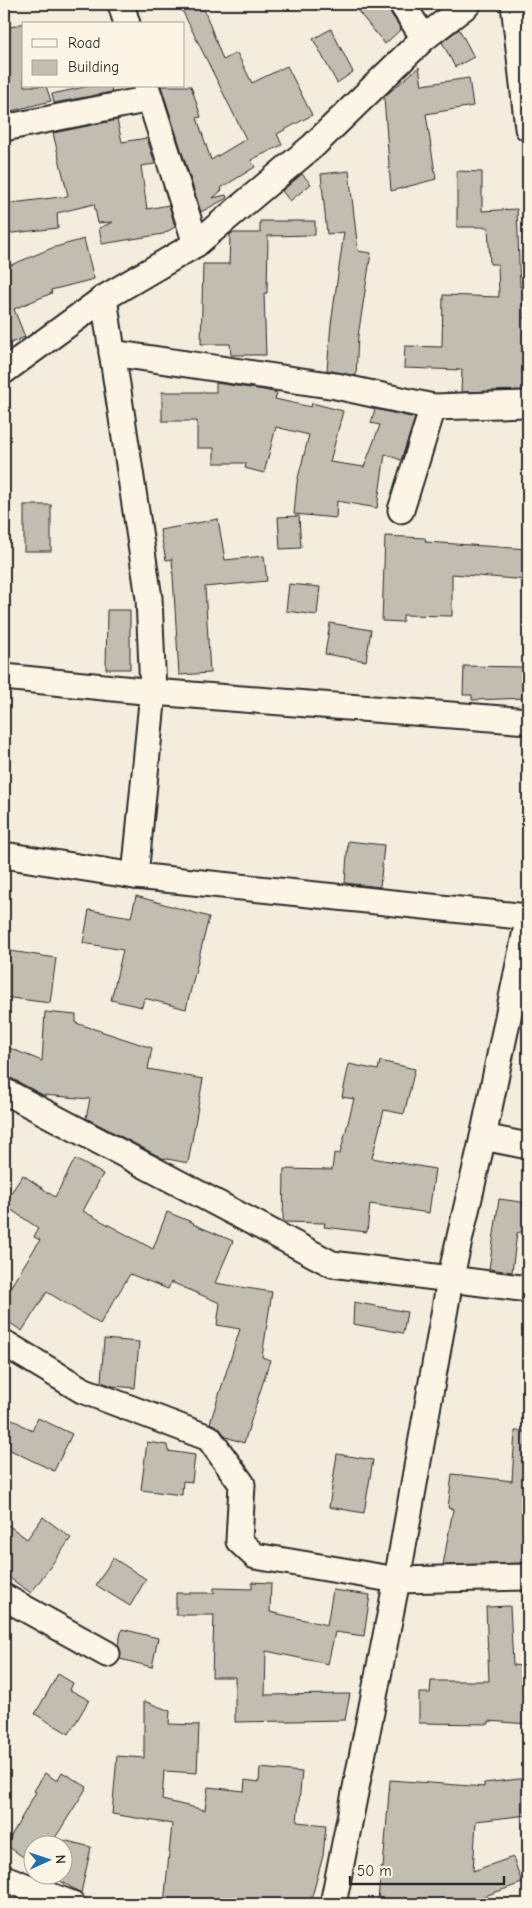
<svg xmlns="http://www.w3.org/2000/svg" width="532" height="1908" font-family="'Comic Neue',sans-serif">
<style>
.building{fill:#c2bdb1;stroke:#2b2b2b}
.lines{fill:none;stroke-linecap:round;stroke-linejoin:round}
.minor-casing{stroke:#2b2b2b;stroke-width:29}
.minor{stroke:#fcf5e5;stroke-width:25}
</style>
<rect width="100%" height="100%" fill="#f4edde"/>
<filter id="ink" filterUnits="userSpaceOnUse"><feTurbulence type="fractalNoise" baseFrequency=".02" numOctaves="2"/><feDisplacementMap in="SourceGraphic" scale="10" xChannelSelector="R" yChannelSelector="G"/><feConvolveMatrix kernelMatrix="1 2 1 2 8 2 1 2 1" color-interpolation-filters="sRGB"/></filter>
<g filter="url(#ink)">
<g class="building">
<path d="M 179,4 L 202,4 L 223,60 L 237,53 L 252,83 L 287,66 L 312,115 L 277,134 L 282,145 L 251,160 L 255,167 L 221,188 L 222,190 L 213,198 L 226,195 L 227,198 L 201,212 L 161,86 L 191,86 L 201,117 L 197,118 L 211,160 L 246,139 Z"/>
<path d="M 352,4 L 388,4 L 390,12 L 401,29 L 385,44 Z"/>
<path d="M 24,23 L 24,86 L 46,86 L 51,101 L 4,113 L 4,29 Z"/>
<path d="M 331,29 L 353,72 L 337,83 L 313,39 Z"/>
<path d="M 459,29 L 474,57 L 455,67 L 442,42 Z"/>
<path d="M 419,67 L 422,85 L 469,78 L 473,106 L 426,114 L 436,179 L 391,191 L 384,97 Z"/>
<path d="M 89,86 L 111,86 L 112,92 L 54,103 L 52,94 Z"/>
<path d="M 117,120 L 122,142 L 147,138 L 155,164 L 141,166 L 147,209 L 169,205 L 175,227 L 163,234 L 102,244 L 99,228 L 113,222 L 98,223 L 94,204 L 57,213 L 58,228 L 4,234 L 4,204 L 68,196 L 53,133 Z"/>
<path d="M 349,171 L 358,251 L 371,253 L 358,336 L 356,376 L 327,370 L 331,324 L 344,232 L 327,234 L 321,174 Z"/>
<path d="M 457,171 L 482,172 L 482,211 L 517,209 L 520,287 L 523,287 L 523,318 L 526,318 L 527,343 L 523,344 L 523,384 L 528,384 L 528,390 L 461,392 L 462,370 L 404,368 L 405,346 L 442,347 L 443,295 L 499,297 L 498,264 L 490,264 L 488,227 L 457,227 Z"/>
<path d="M 302,174 L 311,184 L 290,201 L 282,191 Z"/>
<path d="M 260,221 L 315,221 L 315,235 L 268,236 L 267,293 L 264,293 L 266,355 L 231,355 L 230,344 L 201,344 L 203,264 L 229,264 L 230,235 L 232,233 L 260,233 Z"/>
<path d="M 84,239 L 94,279 L 51,290 L 52,293 L 14,309 L 25,337 L 4,346 L 4,268 L 52,248 Z"/>
<path d="M 216,383 L 264,390 L 277,393 L 275,399 L 311,407 L 312,403 L 343,411 L 330,462 L 364,467 L 380,425 L 371,423 L 375,409 L 415,418 L 401,460 L 385,454 L 377,508 L 337,501 L 336,518 L 294,514 L 297,482 L 309,435 L 276,427 L 264,473 L 245,468 L 246,463 L 214,463 L 214,448 L 197,448 L 197,421 L 162,421 L 162,392 L 216,392 Z"/>
<rect x="24" y="505" width="27" height="46"/>
<path d="M 299,516 L 301,548 L 280,549 L 278,517 Z"/>
<path d="M 218,519 L 225,560 L 264,556 L 267,581 L 205,587 L 210,673 L 179,675 L 172,559 L 166,560 L 160,530 Z"/>
<path d="M 385,536 L 425,538 L 426,542 L 528,549 L 528,580 L 452,574 L 452,616 L 403,615 L 403,622 L 382,621 Z"/>
<path d="M 289,584 L 320,587 L 317,615 L 286,611 Z"/>
<path d="M 107,610 L 130,610 L 130,669 L 106,669 Z"/>
<path d="M 330,623 L 371,630 L 366,661 L 325,654 Z"/>
<path d="M 464,666 L 528,667 L 528,698 L 472,700 L 472,695 L 463,695 Z"/>
<path d="M 348,841 L 384,845 L 380,887 L 345,883 Z"/>
<path d="M 136,896 L 209,917 L 186,1009 L 144,998 L 142,1007 L 111,1000 L 123,950 L 83,943 L 89,910 L 131,917 Z"/>
<path d="M 4,950 L 56,958 L 50,1003 L 4,997 Z"/>
<path d="M 45,1012 L 76,1015 L 76,1023 L 152,1048 L 148,1069 L 203,1079 L 188,1163 L 162,1158 L 86,1118 L 90,1099 L 43,1095 L 11,1078 L 4,1077 L 4,1057 L 7,1047 L 42,1061 Z"/>
<path d="M 380,1061 L 415,1069 L 404,1114 L 384,1110 L 372,1158 L 435,1169 L 429,1213 L 370,1204 L 367,1232 L 324,1227 L 325,1223 L 283,1222 L 284,1169 L 332,1170 L 334,1153 L 340,1154 L 354,1099 L 342,1097 L 349,1064 L 378,1070 Z"/>
<path d="M 75,1159 L 103,1174 L 83,1211 L 153,1249 L 167,1212 L 194,1223 L 193,1224 L 233,1241 L 215,1283 L 272,1292 L 262,1357 L 270,1360 L 244,1443 L 226,1437 L 220,1429 L 210,1423 L 240,1329 L 217,1325 L 220,1303 L 171,1282 L 168,1289 L 130,1274 L 100,1324 L 47,1292 L 22,1331 L 4,1319 L 4,1297 L 40,1240 L 34,1237 L 38,1228 L 4,1205 L 4,1203 L 23,1175 L 55,1197 Z"/>
<path d="M 499,1199 L 528,1203 L 528,1230 L 517,1233 L 512,1272 L 489,1269 Z"/>
<path d="M 354,1302 L 407,1312 L 403,1333 L 353,1324 Z"/>
<path d="M 104,1339 L 139,1342 L 135,1388 L 113,1386 L 101,1382 Z"/>
<path d="M 4,1414 L 32,1431 L 38,1418 L 72,1434 L 54,1471 L 4,1447 Z"/>
<path d="M 515,1431 L 528,1431 L 528,1563 L 443,1565 L 453,1509 L 448,1508 L 452,1474 L 512,1481 Z"/>
<path d="M 147,1442 L 167,1445 L 168,1451 L 195,1455 L 192,1482 L 183,1481 L 182,1495 L 141,1490 Z"/>
<path d="M 337,1454 L 373,1460 L 364,1513 L 329,1507 Z"/>
<path d="M 43,1517 L 71,1538 L 31,1593 L 4,1574 L 4,1522 L 27,1539 Z"/>
<path d="M 113,1558 L 146,1579 L 130,1606 L 96,1585 Z"/>
<path d="M 252,1582 L 271,1583 L 270,1612 L 327,1625 L 333,1590 L 370,1595 L 364,1636 L 335,1632 L 328,1664 L 266,1651 L 265,1695 L 350,1694 L 345,1720 L 235,1722 L 235,1677 L 212,1677 L 214,1615 L 176,1615 L 176,1593 L 214,1593 L 214,1588 L 252,1589 Z"/>
<path d="M 510,1606 L 513,1665 L 528,1667 L 527,1724 L 489,1721 L 489,1724 L 419,1723 L 419,1693 L 430,1693 L 431,1681 L 489,1681 L 486,1607 Z"/>
<path d="M 122,1629 L 158,1638 L 152,1667 L 120,1659 L 121,1653 L 118,1645 Z"/>
<path d="M 58,1674 L 73,1683 L 70,1690 L 89,1700 L 69,1734 L 35,1714 Z"/>
<path d="M 144,1701 L 170,1711 L 169,1724 L 199,1725 L 197,1773 L 164,1771 L 162,1800 L 205,1810 L 208,1787 L 244,1791 L 245,1780 L 259,1782 L 260,1768 L 302,1772 L 297,1822 L 326,1825 L 323,1856 L 310,1904 L 164,1904 L 172,1824 L 112,1814 L 117,1756 L 144,1758 Z"/>
<path d="M 62,1772 L 87,1787 L 55,1838 L 91,1847 L 81,1893 L 52,1876 L 62,1876 L 62,1846 L 32,1846 L 32,1863 L 6,1845 L 36,1792 L 34,1791 L 45,1773 L 57,1781 Z"/>
<path d="M 528,1778 L 528,1815 L 476,1821 L 473,1871 L 513,1857 L 522,1883 L 462,1904 L 431,1904 L 378,1900 L 381,1867 L 383,1868 L 390,1780 L 484,1787 L 484,1783 Z"/>
</g>
<g class="lines">
<g class="minor-casing">
<g id="minor">
<path d="M 121,4 L 127,24"/>
<path d="M 402,4 L 424,38"/>
<path d="M 514,4 L 528,128"/>
<path d="M 146,86 L 196,244"/>
<path d="M 4,128 L 150,99"/>
<path d="M 104,298 L 149,598 L 153,692 L 135,876"/>
<path d="M 112,353 L 336,386 L 433,407 L 528,404"/>
<path d="M 4,371 L 104,298 L 196,244 L 314,145 L 424,38 L 468,4"/>
<path d="M 401,510 L 433,407"/>
<path d="M 4,677 L 153,692 L 528,721"/>
<path d="M 4,855 L 135,876 L 528,917"/>
<path d="M 4,1091 L 332,1264 L 528,1289"/>
<path d="M 483,1137 L 528,1146"/>
<path d="M 4,1343 L 82,1390 L 209,1438 L 242,1484 L 239,1541 L 255,1556 L 397,1580 L 528,1577"/>
<path d="M 4,1597 L 107,1654"/>
<path d="M 4,1878 L 72,1904"/>
<path d="M 333,1904 L 397,1580 L 450,1280 L 483,1137 L 528,921"/>
</g>
</g>
<use href="#minor" class="minor"/>
</g>
</g>
<rect width="532" height="1908" fill="none" stroke="#fcf5e5" stroke-width="20"/>
<rect x="10" y="10" width="512" height="1888" fill="none" stroke="#2b2b2b" stroke-width="2" filter="url(#ink)"/>
<rect x="22" y="22" width="162" height="65" fill="#fcf5e5" stroke="#a8a49b"/>
<rect x="32" y="39" width="25" height="8" fill="#fcf5e5" stroke="#a8a49b"/>
<text x="68" y="48" font-size="15" fill="#2b2b2b">Road</text>
<rect x="32" y="60" width="25" height="15" fill="#c2bdb1" stroke="#a8a49b"/>
<text x="68" y="72" font-size="15" fill="#2b2b2b">Building</text>
<g transform="translate(48 1860) rotate(87)"><circle r="24" fill="#fcf5e5" stroke="#a8a49b"/>
<path d="M0-4L9 19L0 12L-9 19Z" fill="#1f6fb2"/>
<text y="-8" font-size="14" font-weight="bold" text-anchor="middle" fill="#2b2b2b">N</text>
</g>
<path d="M350 1876v8h154v-8" fill="none" stroke="#2b2b2b" stroke-width="2.5"/>
<text x="357" y="1876" font-size="15" fill="#2b2b2b" stroke="#fcf5e5" stroke-width="4" paint-order="stroke">50 m</text>
</svg>
